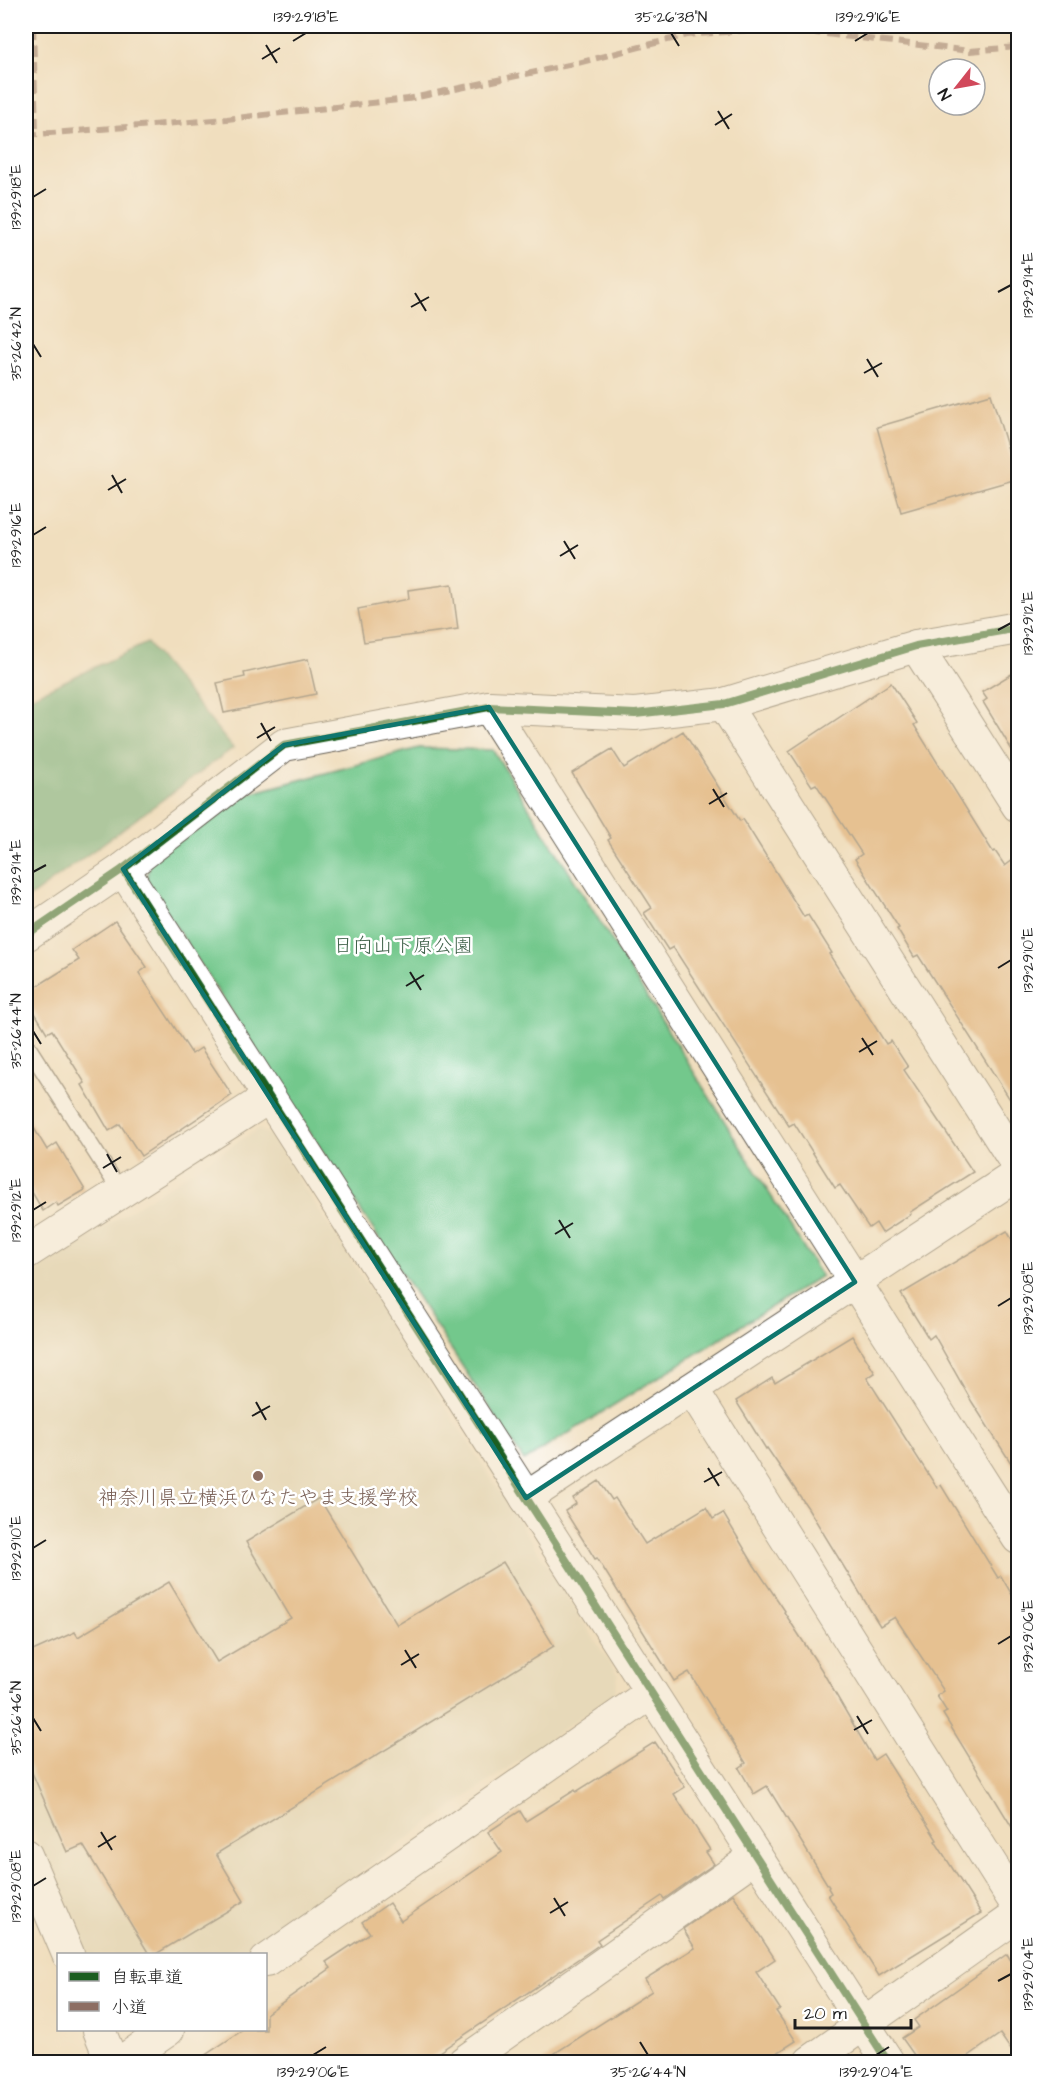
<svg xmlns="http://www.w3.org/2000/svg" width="1044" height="2088" font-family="'Architects Daughter','Klee One',sans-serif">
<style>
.built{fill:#dcd3b4}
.green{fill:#73c88c;stroke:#487254;stroke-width:1.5}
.forest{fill:#5eac78;stroke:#3d644a;stroke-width:1.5}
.building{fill:#d99d5c}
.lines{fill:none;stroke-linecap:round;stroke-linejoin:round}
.lane-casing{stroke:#666055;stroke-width:18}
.street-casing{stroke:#666055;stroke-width:34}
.lane{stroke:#fff;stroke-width:15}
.street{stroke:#fff;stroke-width:32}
.quiet{stroke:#8d6e63;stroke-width:6;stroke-dasharray:12 6;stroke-linecap:butt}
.cycleway-casing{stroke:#fff;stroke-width:11}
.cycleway{stroke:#1b5e20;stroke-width:8}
.marked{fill:none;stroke:#0f766e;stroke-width:4.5;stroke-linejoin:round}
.ticks{fill:none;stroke:#1c1c1c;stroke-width:2}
.education-dot{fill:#8d6e63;stroke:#fff;stroke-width:2}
.labels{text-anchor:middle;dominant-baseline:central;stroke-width:5;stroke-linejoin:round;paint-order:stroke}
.park-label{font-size:20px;fill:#3f6149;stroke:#fff}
.education-label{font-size:20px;fill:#785e54;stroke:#fff}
.neatline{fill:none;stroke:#1c1c1c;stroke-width:2}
.ticks-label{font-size:15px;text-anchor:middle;fill:#1c1c1c}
</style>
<rect width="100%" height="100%" fill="#fff"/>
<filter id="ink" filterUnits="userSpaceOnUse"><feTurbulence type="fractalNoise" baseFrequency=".0167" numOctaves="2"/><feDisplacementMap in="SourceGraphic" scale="12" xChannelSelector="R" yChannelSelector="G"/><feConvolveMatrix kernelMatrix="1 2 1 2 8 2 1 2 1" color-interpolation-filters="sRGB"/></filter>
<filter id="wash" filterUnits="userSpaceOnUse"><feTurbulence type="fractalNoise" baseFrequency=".008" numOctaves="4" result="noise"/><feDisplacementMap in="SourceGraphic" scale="24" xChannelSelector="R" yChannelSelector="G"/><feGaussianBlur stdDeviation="1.35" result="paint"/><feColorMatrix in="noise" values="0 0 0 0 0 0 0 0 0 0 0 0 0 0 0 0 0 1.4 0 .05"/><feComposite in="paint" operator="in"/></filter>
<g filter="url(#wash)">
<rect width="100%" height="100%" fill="#f0debe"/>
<path class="built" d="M 258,1129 L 271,1135 L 618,1676 L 615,1693 L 243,1954 L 85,1954 L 26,1813 L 26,1277 Z"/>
<path class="green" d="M 419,748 L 493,750 L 821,1276 L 524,1461 L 146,881 L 155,841 L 218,802 Z"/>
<path class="forest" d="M 147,643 L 233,748 L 26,900 L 26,699 Z"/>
<g id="blocks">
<g class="building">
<path d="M 991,394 L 1017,479 L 901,512 L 877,427 Z"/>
<path d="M 452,584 L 458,629 L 364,642 L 358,609 L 409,599 L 408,590 Z"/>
<path d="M 308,659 L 316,694 L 224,713 L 217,683 L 245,677 L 244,673 Z"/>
<path d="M 1018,670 L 1018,760 L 983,702 L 987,699 L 982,692 Z"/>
<path d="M 891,683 L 917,723 L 914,725 L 993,852 L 995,851 L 1005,866 L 1018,856 L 1018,1112 L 918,955 L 914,957 L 897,929 L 899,928 L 855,859 L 862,854 L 816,784 L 812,786 L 789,751 Z"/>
<path d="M 683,731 L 740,821 L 743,819 L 804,917 L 808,915 L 832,953 L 829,954 L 886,1044 L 891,1041 L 908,1067 L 904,1070 L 973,1172 L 910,1212 L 911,1214 L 882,1233 L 876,1223 L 869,1228 L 840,1185 L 835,1188 L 794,1123 L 789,1126 L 673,947 L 668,950 L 644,913 L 652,908 L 608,840 L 611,838 L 572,773 L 612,749 L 624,768 Z"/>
<path d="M 115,921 L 147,967 L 139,973 L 192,1054 L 201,1048 L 232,1095 L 141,1156 L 120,1124 L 109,1131 L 82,1085 L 85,1083 L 52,1030 L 47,1033 L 26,998 L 26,993 L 79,960 L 72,950 Z"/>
<path d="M 26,1115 L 47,1150 L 57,1143 L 85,1190 L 58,1206 L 56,1202 L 43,1211 L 26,1182 Z"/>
<path d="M 1007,1231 L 1018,1250 L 1018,1474 L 972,1402 L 934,1335 L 929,1339 L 901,1294 Z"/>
<path d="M 852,1336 L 875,1373 L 867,1378 L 937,1488 L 941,1485 L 998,1578 L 1001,1576 L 1018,1605 L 1018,1837 L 943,1714 L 947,1712 L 937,1696 L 944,1691 L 895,1617 L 880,1626 L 808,1508 L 767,1448 L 766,1449 L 736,1401 L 772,1378 L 775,1383 Z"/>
<path d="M 599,1481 L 612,1500 L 615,1498 L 645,1544 L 706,1507 L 713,1519 L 723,1513 L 754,1565 L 785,1611 L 784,1612 L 821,1669 L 874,1760 L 883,1754 L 937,1840 L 935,1841 L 981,1913 L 879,1976 L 828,1895 L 831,1893 L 828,1888 L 829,1887 L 767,1786 L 754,1794 L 739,1768 L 746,1763 L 689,1672 L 674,1681 L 597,1558 L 595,1559 L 565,1511 L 576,1504 L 573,1498 Z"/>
<path d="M 319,1498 L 397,1625 L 503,1562 L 554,1646 L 216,1854 L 244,1901 L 156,1954 L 149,1954 L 83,1845 L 67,1852 L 26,1759 L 26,1654 L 75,1632 L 78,1637 L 169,1582 L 217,1662 L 291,1618 L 246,1542 Z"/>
<path d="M 655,1742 L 685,1787 L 674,1794 L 710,1850 L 706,1852 L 714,1864 L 664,1899 L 662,1896 L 597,1940 L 600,1944 L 590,1951 L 424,2062 L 195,2062 L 243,2030 L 266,2030 L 266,2014 L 331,1968 L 326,1962 L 370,1933 L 362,1922 L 389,1903 L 401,1921 L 502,1852 L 488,1832 L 520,1811 L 526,1821 L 575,1790 L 576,1792 Z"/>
<path d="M 733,1894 L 775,1959 L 756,1972 L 780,2009 L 776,2011 L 796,2041 L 763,2062 L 541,2062 L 652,1991 L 645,1979 L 695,1948 L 683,1929 Z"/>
<path d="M 1007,1954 L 1018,1972 L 1018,2060 L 1000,2034 L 960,2062 L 919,2062 L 902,2038 L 919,2027 L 914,2020 Z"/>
</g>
</g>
</g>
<g filter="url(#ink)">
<use href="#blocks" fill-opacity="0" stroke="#666055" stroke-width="1.5"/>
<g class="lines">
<g class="lane-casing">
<path id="lane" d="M 26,1044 L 121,1192"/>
</g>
<g class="street-casing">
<g id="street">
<path d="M 916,646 L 1018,806"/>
<path d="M 724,704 L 1018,1166"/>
<path d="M 489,707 L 1018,1538"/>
<path d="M 123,869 L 888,2062"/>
<path d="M 26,935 L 123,869 L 284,745 L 489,707 L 635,714 L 724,704 L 916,646 L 1018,628"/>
<path d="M 26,1253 L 269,1097"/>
<path d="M 692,1389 L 1018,1907"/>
<path d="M 526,1498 L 1018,1174"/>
<path d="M 26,1855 L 68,1954"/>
<path d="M 266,1961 L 651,1693"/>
<path d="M 99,2030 L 112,2062"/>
<path d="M 121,2062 L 168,2030"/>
<path d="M 464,2062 L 756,1856"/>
<path d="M 810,2062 L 1018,1915"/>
</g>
</g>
<use href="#lane" class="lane"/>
<use href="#street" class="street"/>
<g class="quiet">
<path d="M 33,26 L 36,133"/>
<path d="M 26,135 L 227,119 L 408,99 L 578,63 L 687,35 L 774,28 L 970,51 L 1018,47"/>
</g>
<g class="cycleway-casing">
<g id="cycleway">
<path d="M 123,869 L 888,2062"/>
<path d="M 26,935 L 123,869 L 284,745 L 489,707 L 635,714 L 724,704 L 916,646 L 1018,628"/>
</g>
</g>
<use href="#cycleway" class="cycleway"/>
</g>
</g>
<path d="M0 0H1044V2088H0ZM 489,707 L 855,1282 L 526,1498 L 123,869 L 284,745 Z" fill="#f0debe" fill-opacity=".55" fill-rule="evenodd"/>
<path class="marked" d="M 489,707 L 855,1282 L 526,1498 L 123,869 L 284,745 Z"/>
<path class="ticks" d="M 671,33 L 679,46M 293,41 L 306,33M 855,41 L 868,33M 266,45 L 277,63M 262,59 L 280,48M 718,111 L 729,129M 715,125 L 732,114M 33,197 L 46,189M 998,292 L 1011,285M 415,293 L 426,311M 411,307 L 429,297M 33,344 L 41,357M 867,359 L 878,377M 864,373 L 882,363M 112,475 L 122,493M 108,490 L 126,479M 33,535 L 46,527M 564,541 L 575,559M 560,556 L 578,545M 998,630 L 1011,623M 261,723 L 271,741M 257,738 L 275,727M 713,789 L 724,807M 709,804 L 727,793M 33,872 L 46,865M 998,968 L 1011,960M 410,972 L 421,990M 406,986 L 424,975M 33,1031 L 41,1044M 862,1038 L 873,1055M 859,1052 L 877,1041M 107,1154 L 117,1172M 103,1168 L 121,1157M 33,1210 L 46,1202M 559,1220 L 570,1238M 555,1234 L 573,1223M 998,1306 L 1011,1298M 256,1402 L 266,1420M 252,1416 L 270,1406M 708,1468 L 719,1486M 704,1482 L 722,1472M 33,1548 L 46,1540M 998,1644 L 1011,1636M 405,1650 L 416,1668M 401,1665 L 419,1654M 857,1716 L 868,1734M 33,1718 L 41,1731M 854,1730 L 872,1720M 101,1832 L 112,1850M 98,1847 L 116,1836M 33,1886 L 46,1878M 554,1898 L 565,1916M 550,1913 L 568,1902M 998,1981 L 1011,1974M 640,2042 L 648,2055M 313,2055 L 326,2047M 876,2055 L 889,2047"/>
<circle class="education-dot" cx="258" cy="1476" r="6"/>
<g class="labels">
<g class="park-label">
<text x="403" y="946">日向山下原公園</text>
</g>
<g class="education-label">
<text x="258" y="1498">神奈川県立横浜ひなたやま支援学校</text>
</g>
</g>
<rect width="1044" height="2088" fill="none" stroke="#fff" stroke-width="66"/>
<rect x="57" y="1953" width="210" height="78" fill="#ffffff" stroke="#a4a4a4" stroke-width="1.5"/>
<rect x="69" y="1972" width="30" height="9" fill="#1b5e20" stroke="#a4a4a4" stroke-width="1.5"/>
<text x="111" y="1983" font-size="18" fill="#1c1c1c">自転車道</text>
<rect x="69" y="2002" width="30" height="9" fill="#8d6e63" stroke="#a4a4a4" stroke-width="1.5"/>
<text x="111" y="2013" font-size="18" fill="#1c1c1c">小道</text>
<g transform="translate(957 87) rotate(239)"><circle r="28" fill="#ffffff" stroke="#a4a4a4" stroke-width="1.5"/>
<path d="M0-4.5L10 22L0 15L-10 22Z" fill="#d1495b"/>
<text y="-9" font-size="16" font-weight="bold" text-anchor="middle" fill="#1c1c1c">N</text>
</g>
<path d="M795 2019v9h116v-9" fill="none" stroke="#1c1c1c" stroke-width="3"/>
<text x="804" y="2019" font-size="18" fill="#1c1c1c" stroke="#ffffff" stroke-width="4.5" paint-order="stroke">20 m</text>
<rect x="33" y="33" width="978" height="2022" class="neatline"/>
<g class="ticks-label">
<text x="306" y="22">139°29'18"E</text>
<text x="671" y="22">35°26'38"N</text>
<text x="868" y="22">139°29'16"E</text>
<text transform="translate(16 197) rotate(-90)" y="5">139°29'18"E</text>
<text transform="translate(1028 285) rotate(-90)" y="5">139°29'14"E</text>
<text transform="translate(16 344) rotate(-90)" y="5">35°26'42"N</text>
<text transform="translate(16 535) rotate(-90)" y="5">139°29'16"E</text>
<text transform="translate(1028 623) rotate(-90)" y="5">139°29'12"E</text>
<text transform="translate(16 872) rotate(-90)" y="5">139°29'14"E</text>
<text transform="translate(1028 960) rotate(-90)" y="5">139°29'10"E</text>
<text transform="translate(16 1031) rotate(-90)" y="5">35°26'44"N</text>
<text transform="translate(16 1210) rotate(-90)" y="5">139°29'12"E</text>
<text transform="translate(1028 1298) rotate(-90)" y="5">139°29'08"E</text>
<text transform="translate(16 1548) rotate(-90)" y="5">139°29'10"E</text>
<text transform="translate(1028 1636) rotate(-90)" y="5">139°29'06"E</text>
<text transform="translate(16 1718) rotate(-90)" y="5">35°26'46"N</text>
<text transform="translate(16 1886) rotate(-90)" y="5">139°29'08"E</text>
<text transform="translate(1028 1974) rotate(-90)" y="5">139°29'04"E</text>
<text x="313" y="2077">139°29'06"E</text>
<text x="648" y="2077">35°26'44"N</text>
<text x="876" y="2077">139°29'04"E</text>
</g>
</svg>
